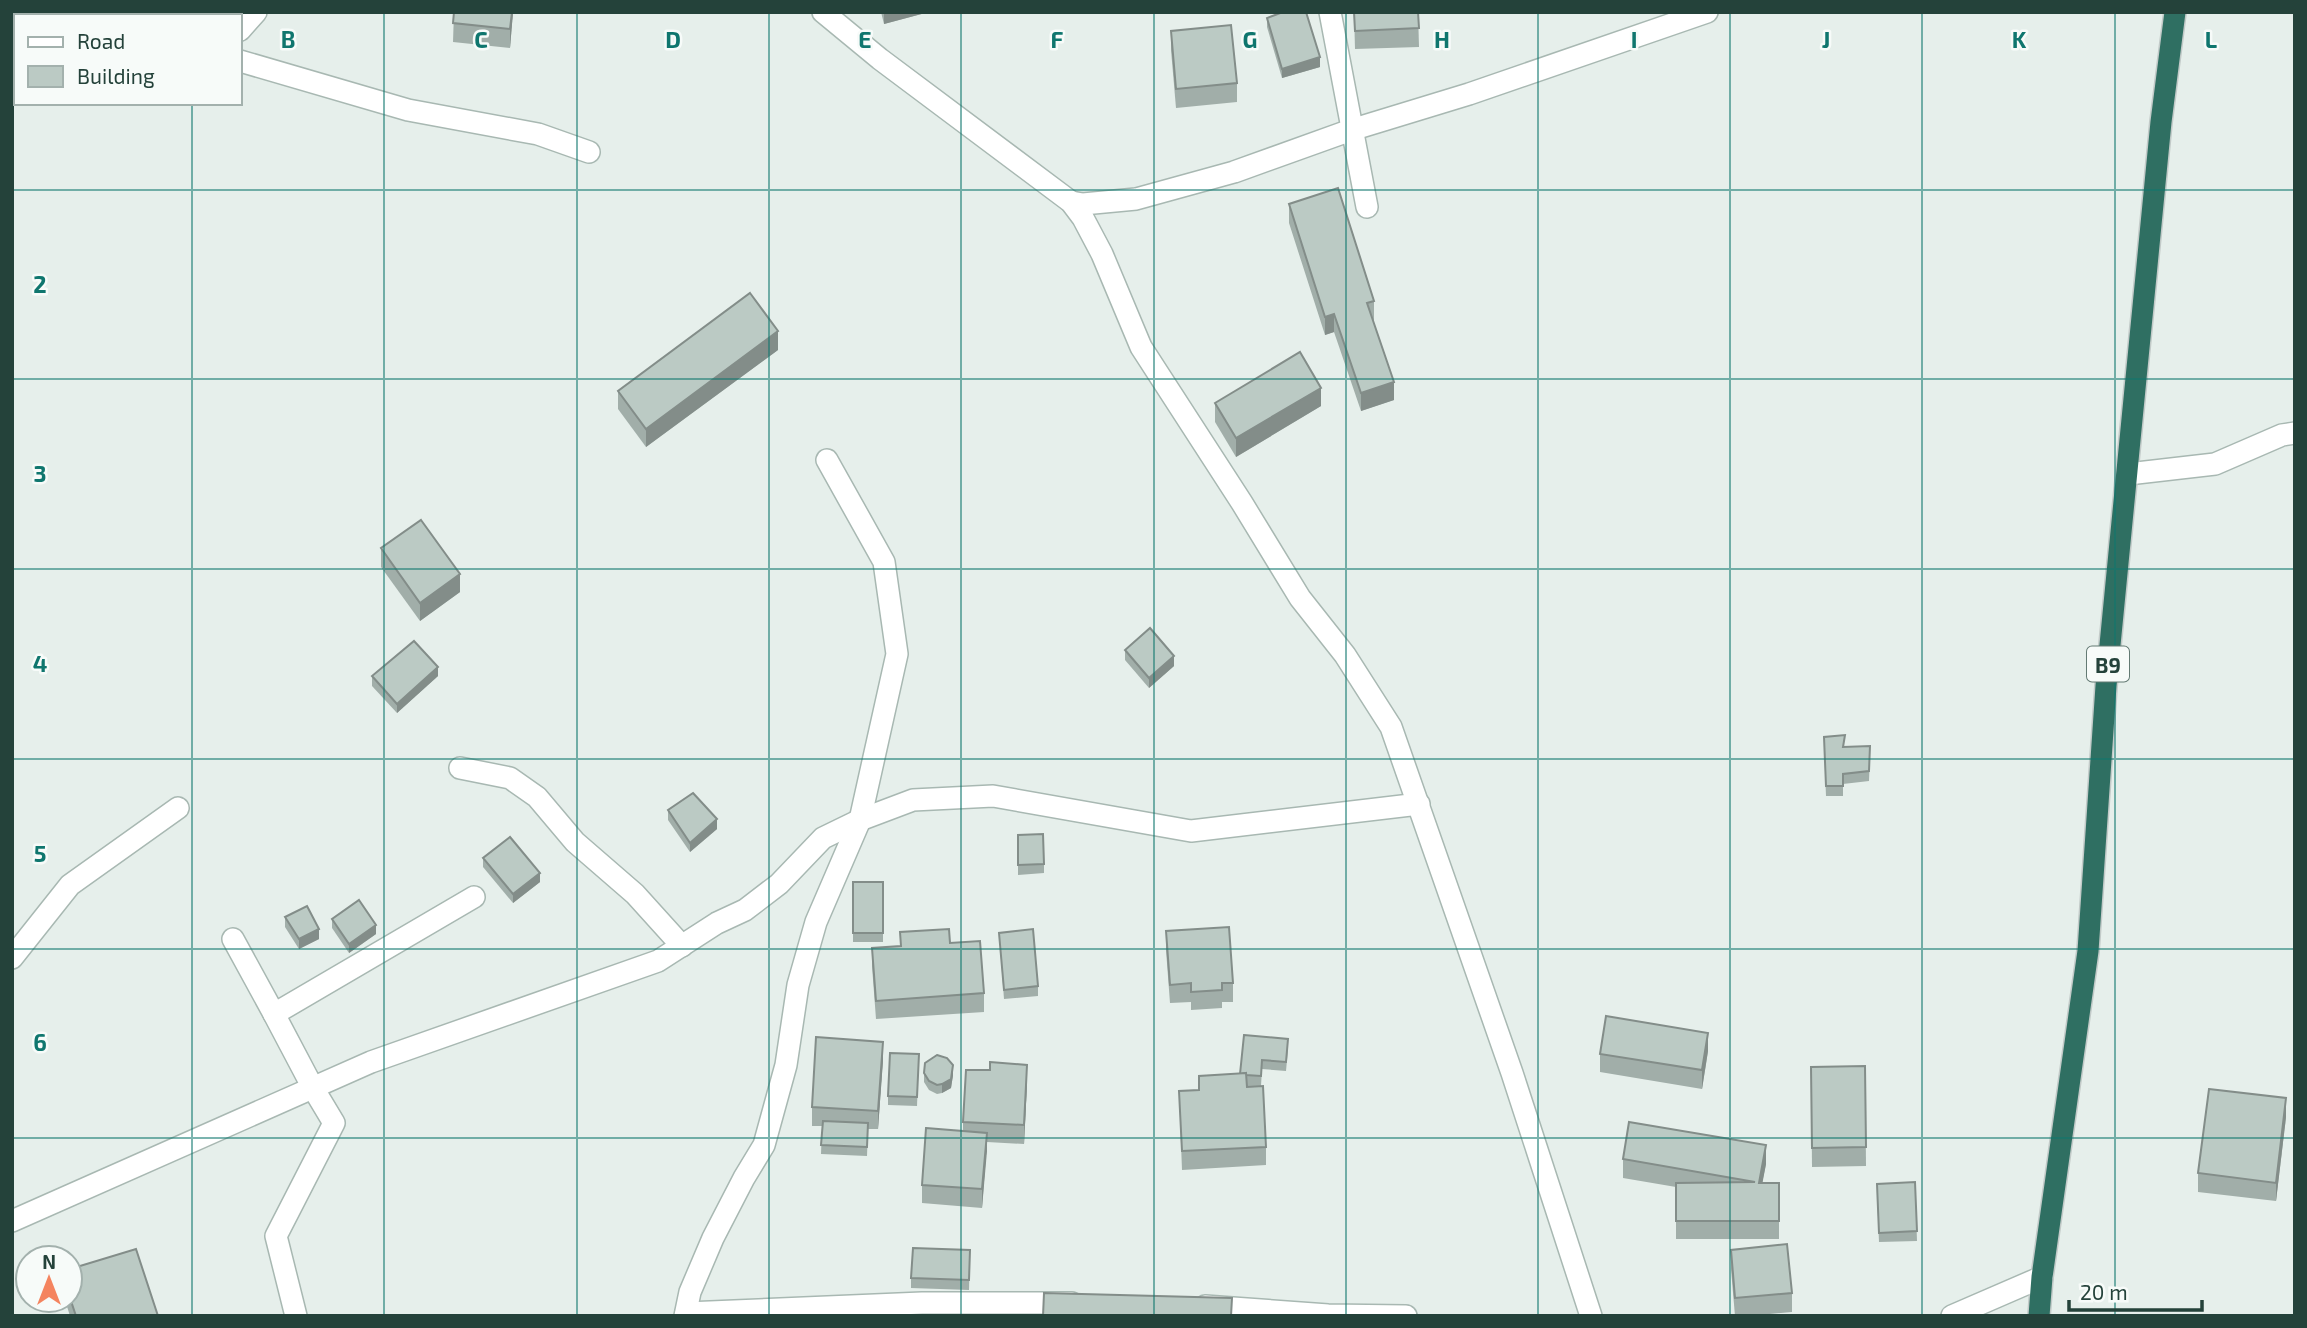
<svg xmlns="http://www.w3.org/2000/svg" width="2307" height="1328" font-family="'Exo 2',sans-serif">
<style>
.lines{fill:none;stroke-linecap:round;stroke-linejoin:round}
.street-casing{stroke:#a8b8b2;stroke-width:24}
.highway-casing{stroke:#c2cac8;stroke-width:24}
.street{stroke:#fff;stroke-width:21}
.highway{stroke:#2f6f62;stroke-width:21}
.wall{fill:#a1aea9}
.shaded-wall{fill:#838d89}
.building{fill:#bbcac4;stroke:#838d89;stroke-width:2}
.grid{fill:none;stroke:#0f766e;stroke-width:2;stroke-opacity:0.55}
.labels{text-anchor:middle;dominant-baseline:central;stroke-width:5;stroke-linejoin:round;paint-order:stroke}
.shield{fill:#f7fbf9;stroke:#637a73;stroke-width:2}
.shield-label{font-size:21px;font-weight:bold;fill:#24423a}
.grid-label{font-size:23px;text-anchor:middle;font-weight:bold;fill:#0f766e;stroke:#f7fbf9;stroke-width:5;stroke-linejoin:round;paint-order:stroke}
</style>
<rect width="100%" height="100%" fill="#e6efeb"/>
<g class="lines">
<g class="street-casing">
<g id="street">
<path d="M 823,12 L 880,59 L 1071,202 L 1083,218 L 1102,254 L 1141,347 L 1242,503 L 1300,598 L 1345,655 L 1391,727 L 1512,1073 L 1591,1316"/>
<path d="M 1330,12 L 1367,207"/>
<path d="M 48,16 L 50,12"/>
<path d="M 240,30 L 256,12"/>
<path d="M 240,61 L 408,110 L 538,134 L 589,152"/>
<path d="M 12,81 L 16,74"/>
<path d="M 1071,202 L 1083,204 L 1136,199 L 1234,172 L 1351,130 L 1469,94 L 1707,12"/>
<path d="M 2128,474 L 2215,464 L 2282,435 L 2295,433"/>
<path d="M 460,768 L 510,778 L 537,797 L 575,842 L 635,894 L 682,946"/>
<path d="M 233,939 L 274,1014"/>
<path d="M 12,958 L 70,885 L 178,808"/>
<path d="M 12,1221 L 371,1062 L 658,961 L 717,923 L 745,910 L 779,884 L 823,838 L 860,820 L 913,800 L 993,796 L 1191,831 L 1419,804"/>
<path d="M 1205,1306 L 1328,1315 L 1406,1316"/>
<path d="M 686,1313 L 922,1303 L 1072,1303"/>
<path d="M 296,1316 L 276,1236 L 334,1123 L 313,1088 L 274,1014 L 474,897"/>
<path d="M 685,1316 L 690,1292 L 713,1238 L 744,1178 L 764,1145 L 786,1065 L 798,985 L 816,922 L 860,820 L 897,654 L 884,562 L 827,460"/>
<path d="M 1952,1316 L 2042,1277"/>
</g>
</g>
<g class="highway-casing">
<path id="highway" d="M 2039,1316 L 2042,1277 L 2088,951 L 2106,686 L 2161,122 L 2175,12"/>
</g>
<use href="#street" class="street"/>
<use href="#highway" class="highway"/>
</g>
<g class="wall">
<path d="M 454,12 L 513,12 L 510,48 L 453,42 Z"/>
<path d="M 881,12 L 929,12 L 884,24 Z"/>
<path d="M 1354,12 L 1418,12 L 1419,47 L 1355,49 Z"/>
<path d="M 1267,18 L 1320,67 L 1282,78 L 1267,27 Z"/>
<path d="M 1171,31 L 1237,83 L 1237,102 L 1176,108 L 1171,50 Z"/>
<path d="M 1289,204 L 1374,301 L 1374,320 L 1373,320 L 1394,400 L 1361,411 L 1334,332 L 1325,335 L 1289,223 Z"/>
<path d="M 778,350 L 646,447 L 618,409 L 618,391 Z"/>
<path d="M 1215,403 L 1321,406 L 1236,457 L 1215,422 Z"/>
<path d="M 381,548 L 460,592 L 420,621 L 381,567 Z"/>
<path d="M 1125,650 L 1174,666 L 1149,688 L 1125,660 Z"/>
<path d="M 372,676 L 438,676 L 397,713 L 372,686 Z"/>
<path d="M 1824,746 L 1844,747 L 1870,755 L 1869,781 L 1843,784 L 1843,796 L 1826,796 Z"/>
<path d="M 668,810 L 717,829 L 690,852 L 668,820 Z"/>
<path d="M 1018,835 L 1044,864 L 1044,873 L 1018,875 Z"/>
<path d="M 483,858 L 540,882 L 513,903 L 483,867 Z"/>
<rect x="853" y="882" width="30" height="60"/>
<path d="M 285,917 L 319,939 L 299,949 L 285,927 Z"/>
<path d="M 332,919 L 376,934 L 349,953 L 332,928 Z"/>
<path d="M 1166,931 L 1233,983 L 1233,1002 L 1222,1002 L 1222,1008 L 1191,1010 L 1191,1002 L 1170,1003 L 1166,950 Z"/>
<path d="M 900,932 L 950,943 L 984,993 L 984,1012 L 876,1019 L 872,966 L 872,948 L 900,947 Z"/>
<path d="M 999,933 L 1038,986 L 1038,996 L 1004,999 Z"/>
<path d="M 1244,1035 L 1288,1049 L 1286,1071 L 1262,1069 L 1261,1086 L 1266,1147 L 1266,1165 L 1182,1170 L 1179,1091 L 1199,1090 L 1199,1076 L 1240,1074 Z"/>
<path d="M 1708,1051 L 1702,1089 L 1600,1072 L 1600,1054 Z"/>
<path d="M 919,1054 L 917,1106 L 888,1105 L 888,1096 Z"/>
<path d="M 883,1060 L 878,1129 L 868,1129 L 867,1156 L 821,1154 L 822,1126 L 812,1126 L 812,1107 Z"/>
<path d="M 1865,1066 L 1866,1166 L 1812,1167 L 1811,1067 Z"/>
<path d="M 924,1073 L 953,1075 L 951,1088 L 942,1093 L 937,1094 L 929,1090 L 924,1082 Z"/>
<path d="M 1027,1083 L 1024,1144 L 987,1142 L 982,1208 L 922,1203 L 922,1185 L 963,1131 L 963,1122 Z"/>
<path d="M 2286,1117 L 2276,1201 L 2198,1192 L 2198,1173 Z"/>
<path d="M 1623,1159 L 1766,1164 L 1762,1183 L 1779,1183 L 1779,1239 L 1676,1239 L 1676,1187 L 1623,1178 Z"/>
<path d="M 1915,1182 L 1917,1241 L 1879,1242 L 1877,1193 Z"/>
<path d="M 970,1250 L 969,1290 L 911,1288 L 911,1278 Z"/>
<path d="M 1731,1250 L 1792,1293 L 1792,1312 L 1749,1316 L 1735,1316 L 1731,1269 Z"/>
<path d="M 65,1300 L 70,1300 L 158,1316 L 70,1316 Z"/>
</g>
<g class="shaded-wall">
<path d="M 512,12 L 513,12 L 510,48 L 510,29 Z"/>
<path d="M 884,12 L 929,12 L 884,24 Z"/>
<path d="M 1320,57 L 1320,67 L 1282,78 L 1282,69 Z"/>
<path d="M 1334,314 L 1334,332 L 1325,335 L 1325,317 Z"/>
<path d="M 778,331 L 778,350 L 646,447 L 646,429 Z"/>
<path d="M 1394,382 L 1394,400 L 1361,411 L 1361,393 Z"/>
<path d="M 1321,388 L 1321,406 L 1236,457 L 1236,438 Z"/>
<path d="M 460,574 L 460,592 L 420,621 L 420,603 Z"/>
<path d="M 1174,656 L 1174,666 L 1149,688 L 1149,678 Z"/>
<path d="M 438,667 L 438,676 L 397,713 L 397,704 Z"/>
<path d="M 717,819 L 717,829 L 690,852 L 690,843 Z"/>
<path d="M 540,873 L 540,882 L 513,903 L 513,894 Z"/>
<path d="M 376,925 L 376,934 L 349,953 L 349,944 Z"/>
<path d="M 319,929 L 319,939 L 299,949 L 299,939 Z"/>
<path d="M 1708,1033 L 1708,1051 L 1702,1089 L 1702,1070 Z"/>
<path d="M 883,1042 L 883,1060 L 878,1129 L 878,1111 Z"/>
<path d="M 953,1065 L 953,1075 L 951,1088 L 942,1093 L 942,1084 Z"/>
<path d="M 1027,1065 L 1027,1083 L 1024,1144 L 1024,1125 Z"/>
<path d="M 2286,1098 L 2286,1117 L 2276,1201 L 2276,1183 Z"/>
<path d="M 987,1133 L 987,1151 L 982,1208 L 982,1189 Z"/>
<path d="M 1766,1145 L 1766,1164 L 1759,1201 L 1759,1183 Z"/>
</g>
<g class="building">
<path d="M 454,12 L 512,12 L 510,29 L 453,23 Z"/>
<path d="M 1283,12 L 1306,12 L 1320,57 L 1282,69 L 1267,18 Z"/>
<path d="M 1354,12 L 1418,12 L 1419,28 L 1355,31 Z"/>
<path d="M 1231,25 L 1237,83 L 1176,89 L 1171,31 Z"/>
<path d="M 1338,188 L 1374,301 L 1367,303 L 1394,382 L 1361,393 L 1334,314 L 1325,317 L 1289,204 Z"/>
<path d="M 750,293 L 778,331 L 646,429 L 618,391 Z"/>
<path d="M 1300,352 L 1321,388 L 1236,438 L 1215,403 Z"/>
<path d="M 421,520 L 460,574 L 420,603 L 381,548 Z"/>
<path d="M 1150,628 L 1174,656 L 1149,678 L 1125,650 Z"/>
<path d="M 414,641 L 438,667 L 397,704 L 372,676 Z"/>
<path d="M 1845,735 L 1843,747 L 1870,746 L 1869,771 L 1843,774 L 1843,786 L 1826,786 L 1824,737 Z"/>
<path d="M 693,793 L 717,819 L 690,843 L 668,810 Z"/>
<path d="M 1043,834 L 1044,864 L 1018,865 L 1018,835 Z"/>
<path d="M 510,837 L 540,873 L 513,894 L 483,858 Z"/>
<rect x="853" y="882" width="30" height="51"/>
<path d="M 359,900 L 376,925 L 349,944 L 332,919 Z"/>
<path d="M 307,906 L 319,929 L 299,939 L 285,917 Z"/>
<path d="M 1229,927 L 1233,983 L 1222,983 L 1222,990 L 1191,992 L 1191,983 L 1170,985 L 1166,931 Z"/>
<path d="M 949,929 L 950,943 L 980,941 L 984,993 L 876,1001 L 872,948 L 901,946 L 900,932 Z"/>
<path d="M 1033,929 L 1038,986 L 1004,990 L 999,933 Z"/>
<path d="M 1606,1016 L 1708,1033 L 1702,1070 L 1600,1054 Z"/>
<path d="M 1244,1035 L 1288,1039 L 1286,1062 L 1262,1060 L 1261,1076 L 1246,1075 L 1246,1073 L 1240,1074 Z"/>
<path d="M 816,1037 L 883,1042 L 878,1111 L 812,1107 Z"/>
<path d="M 890,1053 L 919,1054 L 917,1097 L 888,1096 Z"/>
<path d="M 937,1055 L 947,1058 L 953,1065 L 951,1079 L 942,1084 L 937,1085 L 929,1081 L 924,1073 L 925,1063 Z"/>
<path d="M 990,1062 L 1027,1065 L 1024,1125 L 963,1122 L 966,1070 L 990,1070 Z"/>
<path d="M 1865,1066 L 1866,1147 L 1812,1148 L 1811,1067 Z"/>
<path d="M 1246,1073 L 1247,1087 L 1263,1086 L 1266,1147 L 1182,1151 L 1179,1091 L 1199,1090 L 1199,1076 Z"/>
<path d="M 2209,1089 L 2286,1098 L 2276,1183 L 2198,1173 Z"/>
<path d="M 823,1121 L 868,1123 L 867,1147 L 821,1145 Z"/>
<path d="M 1629,1122 L 1766,1145 L 1759,1183 L 1779,1183 L 1779,1221 L 1676,1221 L 1676,1183 L 1755,1182 L 1623,1159 Z"/>
<path d="M 926,1128 L 987,1133 L 982,1189 L 922,1185 Z"/>
<path d="M 1915,1182 L 1917,1231 L 1879,1233 L 1877,1184 Z"/>
<path d="M 1787,1244 L 1792,1293 L 1735,1298 L 1731,1250 Z"/>
<path d="M 913,1248 L 970,1250 L 969,1280 L 911,1278 Z"/>
<path d="M 136,1249 L 158,1316 L 76,1316 L 70,1298 L 70,1269 Z"/>
<path d="M 1044,1293 L 1232,1298 L 1231,1316 L 1043,1316 Z"/>
</g>
<path class="grid" d="M 192,12 L 192,16M 384,12 L 384,1316M 577,12 L 577,1316M 769,12 L 769,1316M 961,12 L 961,1316M 1154,12 L 1154,1316M 1346,12 L 1346,1316M 1538,12 L 1538,1316M 1730,12 L 1730,1316M 1922,12 L 1922,1316M 2115,12 L 2115,1316M 192,103 L 192,1316M 12,190 L 2295,190M 12,379 L 2295,379M 12,569 L 2295,569M 12,759 L 2295,759M 12,949 L 2295,949M 12,1138 L 2295,1138"/>
<g class="labels">
<rect class="shield" x="2087" y="646.5" width="42" height="35" rx="5"/>
<g class="shield-label">
<text x="2108" y="664">B9</text>
</g>
</g>
<g class="grid-label">
<text x="288" y="48">B</text>
<text x="481" y="48">C</text>
<text x="673" y="48">D</text>
<text x="865" y="48">E</text>
<text x="1057" y="48">F</text>
<text x="1250" y="48">G</text>
<text x="1442" y="48">H</text>
<text x="1634" y="48">I</text>
<text x="1826" y="48">J</text>
<text x="2019" y="48">K</text>
<text x="2211" y="48">L</text>
<text x="40" y="293">2</text>
<text x="40" y="482">3</text>
<text x="40" y="672">4</text>
<text x="40" y="862">5</text>
<text x="40" y="1051">6</text>
</g>
<rect width="2307" height="1328" fill="none" stroke="#24423a" stroke-width="28"/>
<rect x="14" y="14" width="228" height="91" fill="#f7fbf9" stroke="#a3b1ad" stroke-width="2"/>
<rect x="28" y="37" width="35" height="10" fill="#ffffff" stroke="#a3b1ad" stroke-width="2"/>
<text x="77" y="49" font-size="21" fill="#24423a">Road</text>
<rect x="28" y="66" width="35" height="21" fill="#bbcac4" stroke="#a3b1ad" stroke-width="2"/>
<text x="77" y="84" font-size="21" fill="#24423a">Building</text>
<g transform="translate(49 1279)"><circle r="33" fill="#f7fbf9" stroke="#a3b1ad" stroke-width="2"/>
<path d="M0-5L12 26L0 18L-12 26Z" fill="#f4845f"/>
<text y="-10" font-size="19" font-weight="bold" text-anchor="middle" fill="#24423a">N</text>
</g>
<path d="M2069 1300v10h133v-10" fill="none" stroke="#24423a" stroke-width="3.5"/>
<text x="2080" y="1300" font-size="21" fill="#24423a" stroke="#f7fbf9" stroke-width="5" paint-order="stroke">20 m</text>
</svg>
